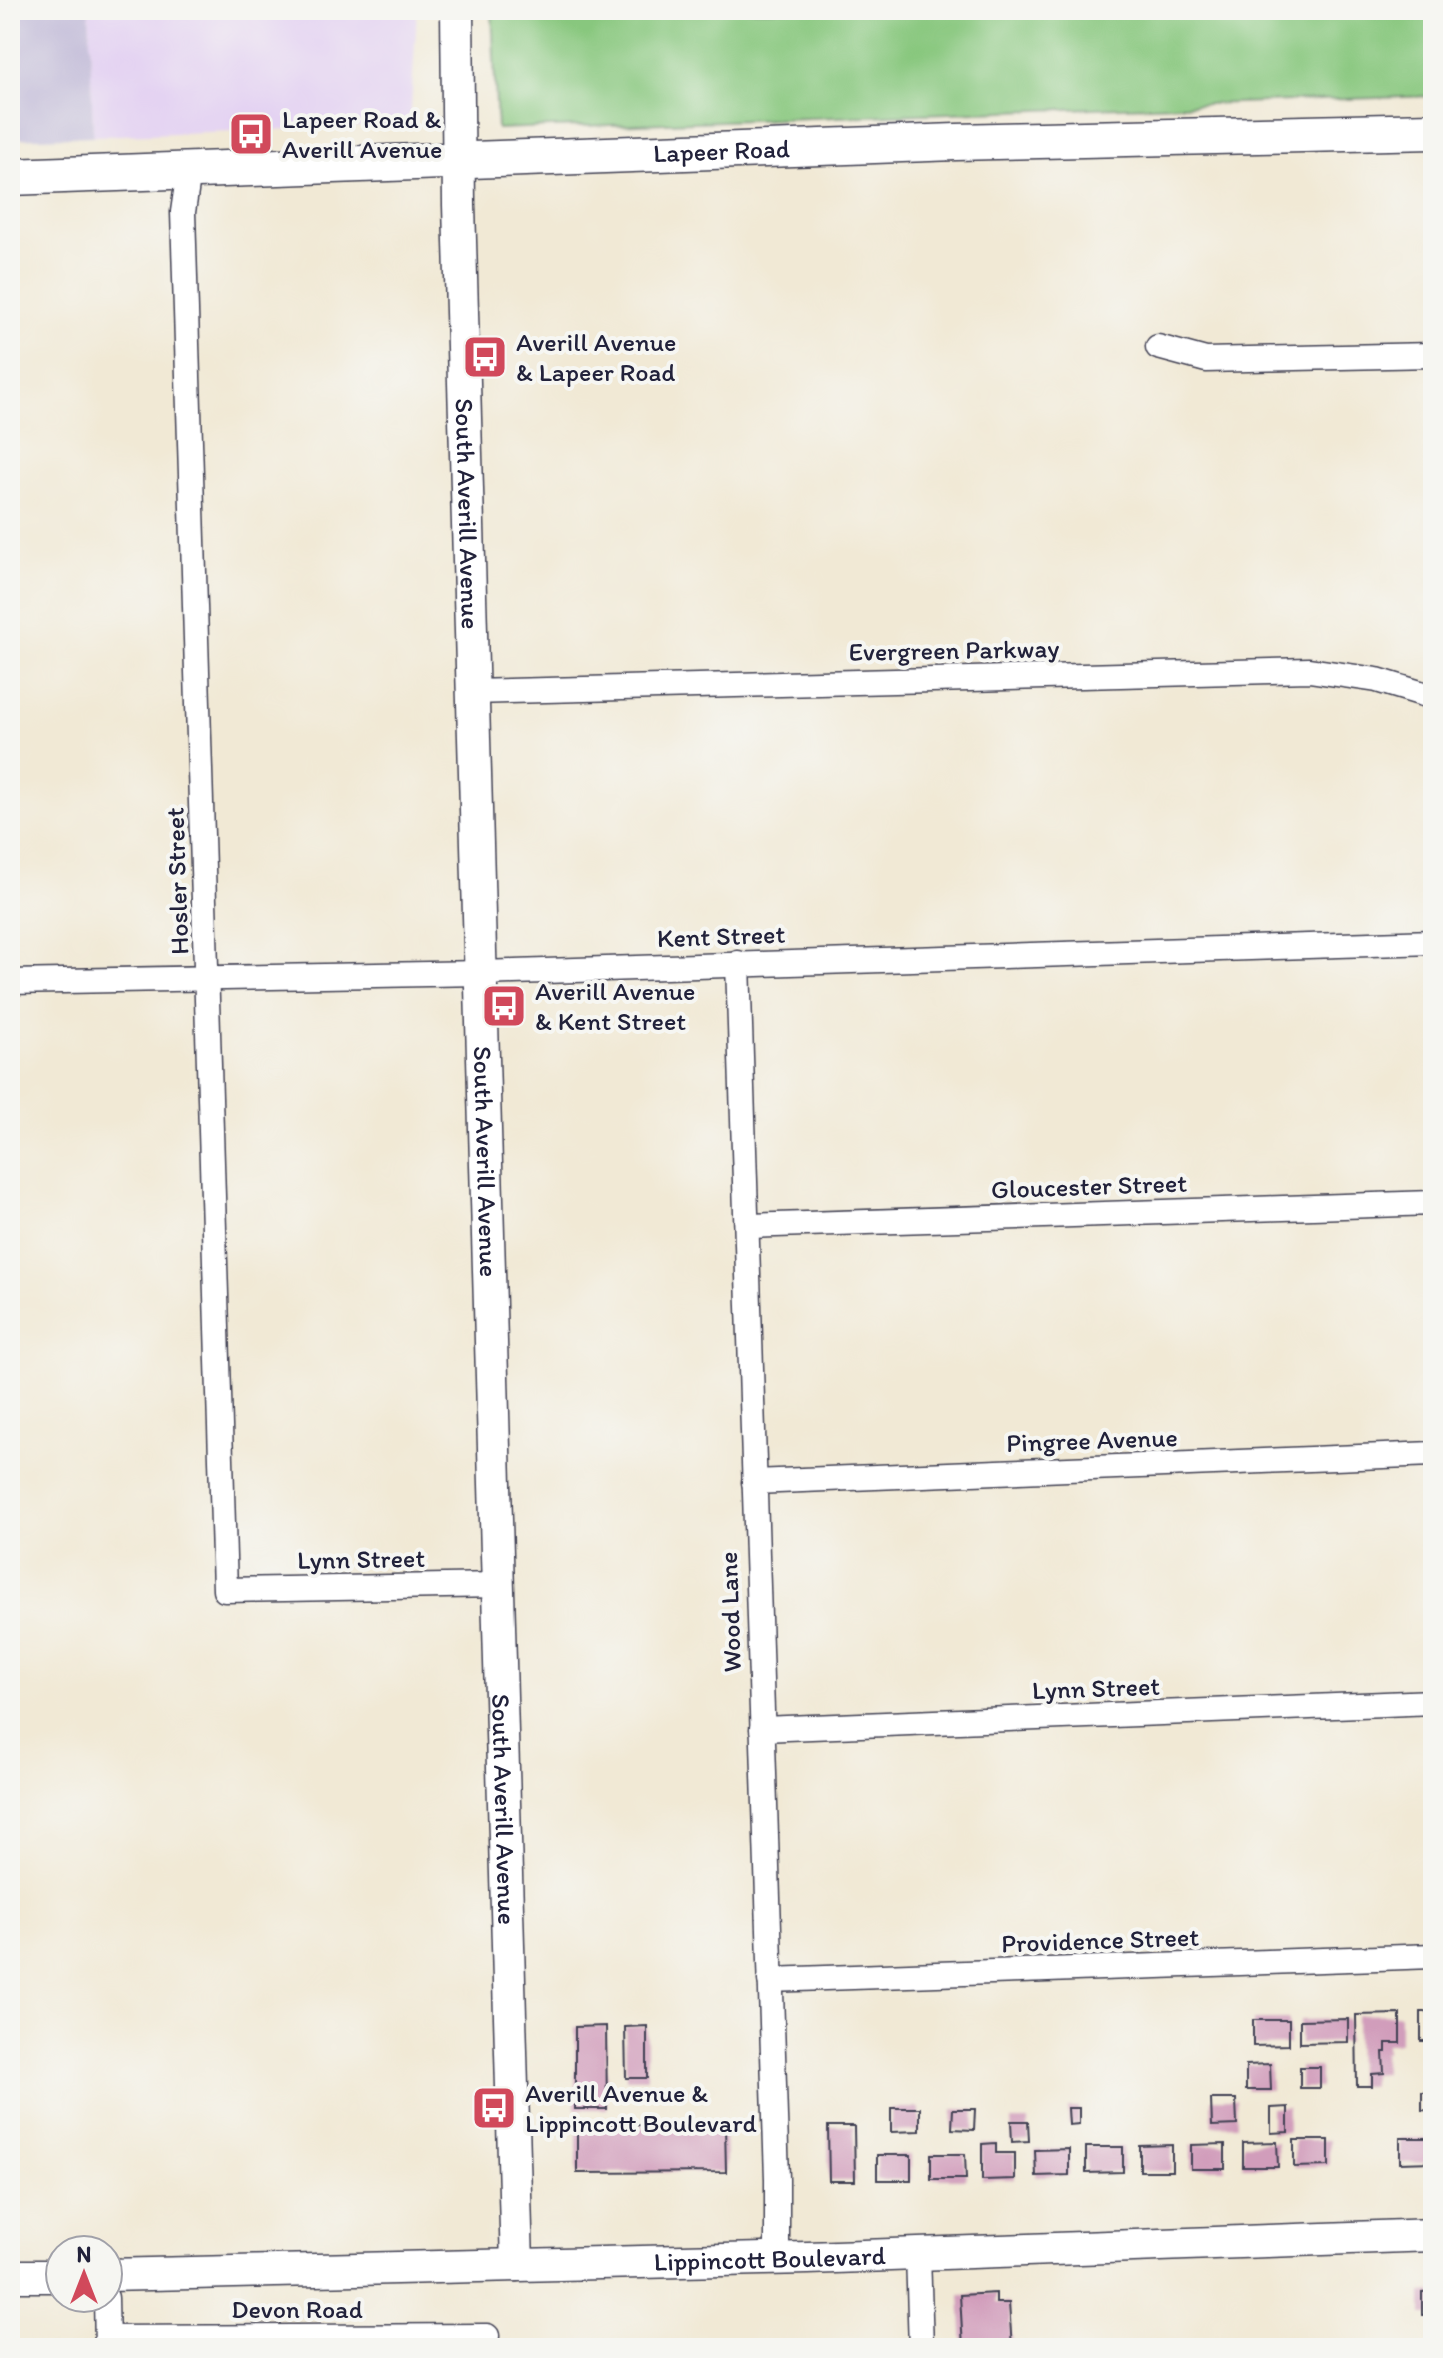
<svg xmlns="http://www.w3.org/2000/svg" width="1443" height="2358" font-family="Itim,sans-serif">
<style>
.built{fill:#e4d3f2}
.industrial{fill:#c6c0da}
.green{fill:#88c77e;stroke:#55745c;stroke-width:2}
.building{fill:#d19dbb}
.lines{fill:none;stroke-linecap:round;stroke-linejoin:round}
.minor-casing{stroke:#414052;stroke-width:27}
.tertiary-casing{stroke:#414052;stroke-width:35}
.secondary-casing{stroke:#414052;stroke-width:39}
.minor{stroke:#fff;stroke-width:24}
.tertiary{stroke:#fff;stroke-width:32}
.secondary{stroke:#fff;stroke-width:36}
.labels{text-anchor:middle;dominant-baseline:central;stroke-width:8;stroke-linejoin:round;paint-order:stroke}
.poi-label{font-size:26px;fill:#22223b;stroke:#f6f6f2;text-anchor:start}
.street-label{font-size:26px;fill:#22223b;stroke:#f6f6f2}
</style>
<rect width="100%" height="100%" fill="#f6f6f2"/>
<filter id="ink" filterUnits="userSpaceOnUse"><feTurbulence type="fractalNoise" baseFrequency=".0125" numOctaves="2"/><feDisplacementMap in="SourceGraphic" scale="16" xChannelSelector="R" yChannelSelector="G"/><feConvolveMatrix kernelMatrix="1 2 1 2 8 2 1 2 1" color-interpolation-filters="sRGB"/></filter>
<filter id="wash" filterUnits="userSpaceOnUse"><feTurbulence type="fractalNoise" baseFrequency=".006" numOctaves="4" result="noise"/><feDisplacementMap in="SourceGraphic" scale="32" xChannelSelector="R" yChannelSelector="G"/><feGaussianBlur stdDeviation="1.8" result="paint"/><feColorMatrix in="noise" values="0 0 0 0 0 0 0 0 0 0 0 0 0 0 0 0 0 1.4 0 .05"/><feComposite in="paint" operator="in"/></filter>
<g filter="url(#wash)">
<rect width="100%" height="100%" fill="#f1e9d5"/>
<path class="built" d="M 89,10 L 417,10 L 410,125 L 93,136 Z"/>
<path class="industrial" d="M 10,10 L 89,10 L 93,136 L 10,139 Z"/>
<path class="green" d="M 492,10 L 1433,10 L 1433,96 L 497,129 Z"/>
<g id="blocks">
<g class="building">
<rect x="1421" y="2012" width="12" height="29"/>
<path d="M 1400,2014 L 1400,2043 L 1386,2043 L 1386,2052 L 1383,2052 L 1384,2073 L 1372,2074 L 1372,2086 L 1357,2086 L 1356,2015 Z"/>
<path d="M 1348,2019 L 1348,2042 L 1300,2043 L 1300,2020 Z"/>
<path d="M 1253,2020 L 1289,2020 L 1289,2045 L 1253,2046 Z"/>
<path d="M 606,2026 L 607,2109 L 575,2109 L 575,2027 Z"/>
<path d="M 647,2026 L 647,2078 L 626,2078 L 625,2027 Z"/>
<path d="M 1270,2064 L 1271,2090 L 1246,2090 L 1246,2065 Z"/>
<rect x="1300" y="2067" width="20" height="21"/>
<path d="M 1422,2092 L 1433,2092 L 1433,2111 L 1422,2110 Z"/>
<path d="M 1211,2099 L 1236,2099 L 1237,2125 L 1212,2126 Z"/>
<path d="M 1288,2107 L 1288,2132 L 1271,2133 L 1271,2108 Z"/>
<path d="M 891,2108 L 920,2108 L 920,2131 L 891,2132 Z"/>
<path d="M 1068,2108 L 1079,2108 L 1079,2124 L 1069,2125 Z"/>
<path d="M 953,2109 L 975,2109 L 974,2130 L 952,2129 Z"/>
<path d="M 1011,2121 L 1028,2121 L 1029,2141 L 1012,2142 Z"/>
<path d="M 725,2124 L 726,2172 L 577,2173 L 577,2126 Z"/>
<path d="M 828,2126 L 854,2126 L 855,2181 L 829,2181 Z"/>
<path d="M 1400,2138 L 1432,2138 L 1432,2162 L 1400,2163 Z"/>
<path d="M 1294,2140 L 1329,2140 L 1329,2166 L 1294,2167 Z"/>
<path d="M 1277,2142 L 1278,2167 L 1243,2167 L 1243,2143 Z"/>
<path d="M 996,2143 L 996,2153 L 1015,2153 L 1015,2179 L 982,2180 L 982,2144 Z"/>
<path d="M 1225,2144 L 1225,2169 L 1191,2169 L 1191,2145 Z"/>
<path d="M 1172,2145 L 1172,2171 L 1140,2171 L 1140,2146 Z"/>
<path d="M 1086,2147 L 1123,2147 L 1123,2172 L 1086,2173 Z"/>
<path d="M 1069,2149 L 1069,2175 L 1036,2176 L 1035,2150 Z"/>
<path d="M 931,2154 L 965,2154 L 966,2179 L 931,2179 Z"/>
<rect x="877" y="2155" width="34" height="25"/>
<path d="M 1433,2291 L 1433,2315 L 1422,2315 L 1422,2292 Z"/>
<path d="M 996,2293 L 996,2303 L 1009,2303 L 1012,2348 L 963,2348 L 960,2295 Z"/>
</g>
</g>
</g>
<g filter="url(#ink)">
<use href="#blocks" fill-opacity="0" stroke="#414052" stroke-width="2"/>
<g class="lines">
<g class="minor-casing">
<g id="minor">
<path d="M 189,171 L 183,212 L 225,1590 L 498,1585"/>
<path d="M 1158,347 L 1206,360 L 1433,355"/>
<path d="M 473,692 L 1309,670 L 1377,680 L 1433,697"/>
<path d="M 738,963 L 777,2179 L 777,2258"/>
<path d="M 10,982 L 481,973 L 1433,942"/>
<path d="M 748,1226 L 1433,1203"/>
<path d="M 754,1482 L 1433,1454"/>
<path d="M 762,1729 L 1433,1702"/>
<path d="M 770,1980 L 1433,1956"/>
<path d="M 918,2254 L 921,2348"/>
<path d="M 106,2298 L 107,2348"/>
<path d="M 107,2338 L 487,2336"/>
</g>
</g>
<g class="tertiary-casing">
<g id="tertiary">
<path id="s1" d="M 457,10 L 459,205 L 517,2265"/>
<path id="s2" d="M 108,2275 L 808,2258 L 1433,2235"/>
<path d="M 10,2276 L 60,2276"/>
</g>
</g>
<g class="secondary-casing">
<g id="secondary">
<path id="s3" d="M 10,177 L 956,142 L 1433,131"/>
</g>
</g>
<use href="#minor" class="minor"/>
<use href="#tertiary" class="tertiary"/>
<use href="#secondary" class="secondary"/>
</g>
</g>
<defs>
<g id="bus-square" transform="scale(2.3)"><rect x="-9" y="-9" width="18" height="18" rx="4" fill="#d1495b" stroke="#f6f6f2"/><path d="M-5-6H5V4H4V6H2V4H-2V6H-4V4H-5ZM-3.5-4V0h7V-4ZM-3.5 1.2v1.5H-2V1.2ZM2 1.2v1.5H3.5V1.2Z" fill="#fff"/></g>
</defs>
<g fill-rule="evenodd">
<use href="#bus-square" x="251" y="134"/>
<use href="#bus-square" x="485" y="357"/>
<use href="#bus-square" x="504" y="1006"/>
<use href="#bus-square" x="494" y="2108"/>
</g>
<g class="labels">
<g class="poi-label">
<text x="282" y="119">Lapeer Road &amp;<tspan x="282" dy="30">Averill Avenue</tspan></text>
<text x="516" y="342">Averill Avenue<tspan x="516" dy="30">&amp; Lapeer Road</tspan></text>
<text x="535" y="991">Averill Avenue<tspan x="535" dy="30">&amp; Kent Street</tspan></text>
<text x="525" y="2093">Averill Avenue &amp;<tspan x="525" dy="30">Lippincott Boulevard</tspan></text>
</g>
<g class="street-label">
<text stroke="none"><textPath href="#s3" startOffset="712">Lapeer Road</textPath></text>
<text stroke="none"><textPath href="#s1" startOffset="504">South Averill Avenue</textPath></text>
<text transform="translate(954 650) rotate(-1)">Evergreen Parkway</text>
<text transform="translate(177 881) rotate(-92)">Hosler Street</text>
<text transform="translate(721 936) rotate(-2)">Kent Street</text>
<text stroke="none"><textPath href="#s1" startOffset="1152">South Averill Avenue</textPath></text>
<text transform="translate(1089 1186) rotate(-2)">Gloucester Street</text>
<text transform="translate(1092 1440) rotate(-2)">Pingree Avenue</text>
<text transform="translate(361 1559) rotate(-1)">Lynn Street</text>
<text transform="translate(730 1612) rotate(-92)">Wood Lane</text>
<text transform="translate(1096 1688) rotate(-2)">Lynn Street</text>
<text stroke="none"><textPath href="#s1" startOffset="1800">South Averill Avenue</textPath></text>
<text transform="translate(1100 1940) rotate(-2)">Providence Street</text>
<text stroke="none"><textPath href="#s2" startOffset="662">Lippincott Boulevard</textPath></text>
<text x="297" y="2309">Devon Road</text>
</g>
</g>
<rect width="1443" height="2358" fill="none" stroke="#f6f6f2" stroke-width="40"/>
<g transform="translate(84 2274)"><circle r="38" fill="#f6f6f2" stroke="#a1a1a9" stroke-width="2"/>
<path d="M0-6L14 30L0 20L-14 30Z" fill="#d1495b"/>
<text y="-12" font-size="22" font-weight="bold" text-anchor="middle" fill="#22223b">N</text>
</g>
</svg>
